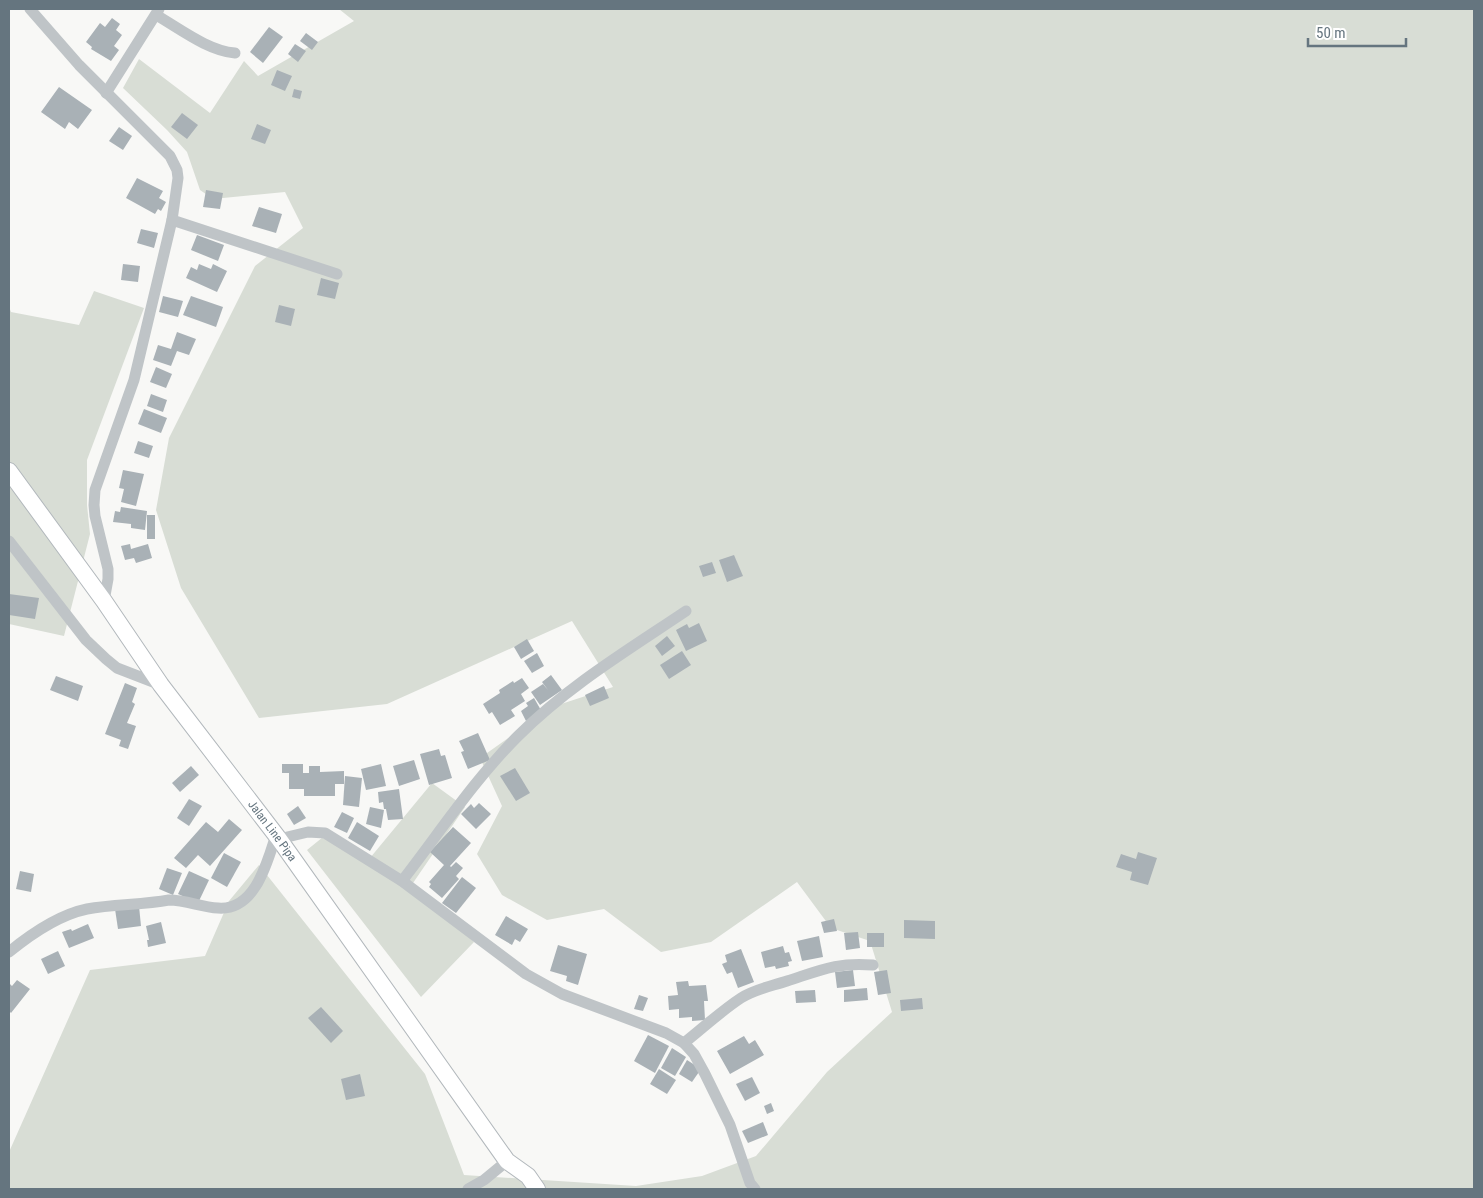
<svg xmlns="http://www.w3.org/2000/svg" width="1483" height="1198" font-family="'Roboto Condensed',sans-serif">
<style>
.green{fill:#d8ddd5}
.building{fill:#a9b1b6}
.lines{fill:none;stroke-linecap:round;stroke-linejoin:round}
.secondary-casing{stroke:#b2b8bc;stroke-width:18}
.street{stroke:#bfc4c7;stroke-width:11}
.secondary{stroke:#fff;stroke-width:16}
.labels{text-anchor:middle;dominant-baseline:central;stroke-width:5;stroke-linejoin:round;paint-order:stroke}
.street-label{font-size:12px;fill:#65757f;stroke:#fff}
</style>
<rect width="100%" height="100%" fill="#f8f8f6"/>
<g class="green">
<path d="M 339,9 L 1474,9 L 1474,1189 L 9,1189 L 9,1152 L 90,970 L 205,956 L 229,901 L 259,865 L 425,1074 L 464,1175 L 636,1186 L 702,1176 L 756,1156 L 827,1072 L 892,1012 L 870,941 L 831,928 L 797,882 L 711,942 L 661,952 L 604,909 L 547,920 L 502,895 L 477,854 L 502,806 L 480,758 L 552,707 L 613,687 L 572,621 L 387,704 L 259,718 L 181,588 L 156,510 L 169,438 L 255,266 L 303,228 L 285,192 L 213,199 L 200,190 L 187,152 L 167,130 L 123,88 L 139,59 L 210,113 L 244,61 L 258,76 L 354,21 Z"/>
<path d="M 94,291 L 144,308 L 87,460 L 87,505 L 90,534 L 64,636 L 9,624 L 9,307 L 11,312 L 79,325 Z"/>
<path d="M 432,783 L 465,807 L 413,883 L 474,942 L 421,997 L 307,850 L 328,833 L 370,858 Z"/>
</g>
<g class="building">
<path d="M 112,18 L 120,24 L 116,30 L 122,35 L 114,46 L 119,50 L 111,61 L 91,49 L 92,47 L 86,42 L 100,23 L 105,27 Z"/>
<path d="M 269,27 L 283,37 L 263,63 L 250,52 Z"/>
<path d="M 306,33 L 318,42 L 312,50 L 300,41 Z"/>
<path d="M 295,44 L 306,51 L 298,62 L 288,54 Z"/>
<path d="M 277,70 L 292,76 L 285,91 L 271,85 Z"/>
<path d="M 59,87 L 92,110 L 78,129 L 69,122 L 65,129 L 41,112 Z"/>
<path d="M 294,89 L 302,91 L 300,99 L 292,97 Z"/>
<path d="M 182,113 L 198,125 L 187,139 L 171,127 Z"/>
<path d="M 257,124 L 271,130 L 265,144 L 251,139 Z"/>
<path d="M 119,127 L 132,136 L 123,150 L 109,141 Z"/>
<path d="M 137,178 L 163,191 L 159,198 L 166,202 L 161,211 L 158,209 L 155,214 L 126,198 Z"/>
<path d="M 206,190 L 223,193 L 220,209 L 203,207 Z"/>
<path d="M 259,207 L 282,214 L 276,233 L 252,226 Z"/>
<path d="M 141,229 L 158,233 L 154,248 L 137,243 Z"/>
<path d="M 197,235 L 224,245 L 218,261 L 191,250 Z"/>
<path d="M 123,264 L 140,266 L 138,282 L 121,280 Z"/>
<path d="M 199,264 L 211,269 L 213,264 L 227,271 L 217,292 L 186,278 L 191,267 L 197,270 Z"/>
<path d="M 321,278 L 339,283 L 335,299 L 317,295 Z"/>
<path d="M 163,296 L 183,301 L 178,317 L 159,312 Z"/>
<path d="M 191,296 L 223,307 L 216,327 L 183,315 Z"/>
<path d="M 279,305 L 295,309 L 291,326 L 275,322 Z"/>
<path d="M 177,332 L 196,339 L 189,355 L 177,351 L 171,366 L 153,360 L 158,345 L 171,349 Z"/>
<path d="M 156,367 L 172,374 L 166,388 L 150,382 Z"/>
<path d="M 151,394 L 167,400 L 163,412 L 147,406 Z"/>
<path d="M 144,409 L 167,418 L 161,433 L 138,424 Z"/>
<path d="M 138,441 L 153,446 L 149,458 L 134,453 Z"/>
<path d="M 123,470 L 144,474 L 136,506 L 121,502 L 124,489 L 119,488 Z"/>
<path d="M 121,507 L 147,511 L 145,530 L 131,528 L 131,524 L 113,522 L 115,511 L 120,512 Z"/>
<rect x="147" y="515" width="8" height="24"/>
<path d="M 130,544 L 131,549 L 148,544 L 152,558 L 136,563 L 134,558 L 125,560 L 121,546 Z"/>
<path d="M 734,555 L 743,576 L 727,582 L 719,560 Z"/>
<path d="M 712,562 L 716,573 L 703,577 L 699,566 Z"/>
<path d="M 9,594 L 39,598 L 35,619 L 9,615 Z"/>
<path d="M 699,623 L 707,641 L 686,651 L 676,630 L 687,624 L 689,628 Z"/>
<path d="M 667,636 L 675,646 L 662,656 L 655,646 Z"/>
<path d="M 527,639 L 534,651 L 521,659 L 514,647 Z"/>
<path d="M 682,651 L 691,665 L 669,679 L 660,665 Z"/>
<path d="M 537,653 L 544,666 L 532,673 L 524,661 Z"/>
<path d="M 551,675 L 562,690 L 540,705 L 531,692 L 543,684 L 548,690 L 542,682 Z"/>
<path d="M 56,676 L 83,686 L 78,701 L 50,690 Z"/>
<path d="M 522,678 L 529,688 L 521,694 L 525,701 L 511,710 L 515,716 L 500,725 L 492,712 L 489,714 L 483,704 L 500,693 L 499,690 L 513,681 L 514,683 Z"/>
<path d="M 125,683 L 137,688 L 132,702 L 135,704 L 127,723 L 136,726 L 128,749 L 119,746 L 121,740 L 105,734 Z"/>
<path d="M 604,686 L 609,698 L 590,706 L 585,695 Z"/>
<path d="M 534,698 L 542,712 L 526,721 L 521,711 L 528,706 L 526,703 Z"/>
<path d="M 478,733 L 490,760 L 468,769 L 461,752 L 464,751 L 459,741 Z"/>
<path d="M 439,749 L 441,756 L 445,755 L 452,778 L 429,785 L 420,754 Z"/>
<path d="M 414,760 L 420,779 L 399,786 L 393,766 Z"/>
<path d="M 282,764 L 303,764 L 303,773 L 309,773 L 309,766 L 320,766 L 320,772 L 344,771 L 344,784 L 335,784 L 335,796 L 304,796 L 304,789 L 289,789 L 289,773 L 282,773 Z"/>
<path d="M 381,764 L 386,786 L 366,790 L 361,769 Z"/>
<path d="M 191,766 L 199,775 L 180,792 L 172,783 Z"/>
<path d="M 515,768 L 530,793 L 516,801 L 500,776 Z"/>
<path d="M 345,776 L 362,778 L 359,807 L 343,805 Z"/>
<path d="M 399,789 L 403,819 L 388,820 L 386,809 L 384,809 L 383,802 L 379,803 L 378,792 Z"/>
<path d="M 189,799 L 202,806 L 189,826 L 177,818 Z"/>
<path d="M 479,803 L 491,814 L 476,829 L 461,814 L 471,804 L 474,808 Z"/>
<path d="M 298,806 L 306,818 L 294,825 L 287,814 Z"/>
<path d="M 370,807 L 384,810 L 381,828 L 366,824 Z"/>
<path d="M 342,812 L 354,818 L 347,833 L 334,827 Z"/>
<path d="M 229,819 L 242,830 L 210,866 L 198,855 L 186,868 L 174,858 L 206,822 L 218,832 Z"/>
<path d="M 357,822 L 379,836 L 370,851 L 348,838 Z"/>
<path d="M 453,827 L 471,843 L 450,866 L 451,867 L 456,862 L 463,868 L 456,876 L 459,879 L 442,898 L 429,887 L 431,884 L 429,882 L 444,865 L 430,852 Z"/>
<path d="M 1138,852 L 1157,858 L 1148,885 L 1130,880 L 1132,872 L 1116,867 L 1121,854 L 1136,859 Z"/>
<path d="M 224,853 L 241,862 L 227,887 L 211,878 Z"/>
<path d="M 167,868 L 182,873 L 173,895 L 159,889 Z"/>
<path d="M 20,871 L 34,874 L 31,892 L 16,889 Z"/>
<path d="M 189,871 L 209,880 L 198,903 L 178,894 Z"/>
<path d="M 462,877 L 476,888 L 456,913 L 442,903 Z"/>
<path d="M 139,906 L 141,926 L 118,929 L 115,909 Z"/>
<path d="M 506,916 L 528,929 L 520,942 L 515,939 L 512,945 L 495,935 Z"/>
<path d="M 834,919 L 837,931 L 824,933 L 821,922 Z"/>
<path d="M 904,920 L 935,921 L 935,939 L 904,938 Z"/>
<path d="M 161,922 L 166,943 L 148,947 L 147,940 L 149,940 L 146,926 Z"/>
<path d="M 88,924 L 94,938 L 69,948 L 62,932 L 71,929 L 72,931 Z"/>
<path d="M 858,932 L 860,948 L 846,950 L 844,933 Z"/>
<rect x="867" y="933" width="17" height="14"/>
<path d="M 819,936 L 823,957 L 802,961 L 797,941 Z"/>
<path d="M 558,945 L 587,954 L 578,985 L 566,981 L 567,976 L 550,971 Z"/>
<path d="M 783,946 L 785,953 L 789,952 L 792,961 L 788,962 L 789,966 L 776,969 L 775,966 L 765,968 L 761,952 Z"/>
<path d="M 741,949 L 754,982 L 738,988 L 732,972 L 727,974 L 722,964 L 727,962 L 725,955 Z"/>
<path d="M 58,951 L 65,966 L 48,974 L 41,959 Z"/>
<path d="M 853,970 L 855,986 L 837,988 L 835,972 Z"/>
<path d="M 887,970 L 891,993 L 878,995 L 874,972 Z"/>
<path d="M 17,980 L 30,989 L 11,1013 L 9,1011 L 9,983 L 12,986 Z"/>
<path d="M 688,981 L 689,986 L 706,985 L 708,1001 L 704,1001 L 705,1020 L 692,1021 L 692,1017 L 679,1018 L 679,1009 L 669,1010 L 668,996 L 678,995 L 676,982 Z"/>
<path d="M 867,988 L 868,1000 L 844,1002 L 844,990 Z"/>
<path d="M 815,990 L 816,1002 L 796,1003 L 795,991 Z"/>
<path d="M 639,995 L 648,998 L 643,1011 L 634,1009 Z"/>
<path d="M 922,998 L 923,1009 L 901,1011 L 900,1000 Z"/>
<path d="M 321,1007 L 343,1031 L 331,1043 L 308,1018 Z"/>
<path d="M 648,1035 L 669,1046 L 655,1073 L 634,1061 Z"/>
<path d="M 744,1036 L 749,1044 L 755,1040 L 764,1055 L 730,1074 L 717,1051 Z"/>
<path d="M 672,1048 L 686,1057 L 675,1076 L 661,1068 Z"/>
<path d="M 687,1060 L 701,1069 L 692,1082 L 679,1074 Z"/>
<path d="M 659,1069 L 676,1080 L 667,1094 L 650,1084 Z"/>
<path d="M 360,1074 L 365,1096 L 346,1100 L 341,1079 Z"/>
<path d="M 752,1077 L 760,1093 L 745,1101 L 736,1084 Z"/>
<path d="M 771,1103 L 774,1111 L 767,1114 L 764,1106 Z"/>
<path d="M 763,1122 L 768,1135 L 748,1143 L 742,1131 Z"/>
</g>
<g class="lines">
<g class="secondary-casing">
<g id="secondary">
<path id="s1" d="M 9,471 L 104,601 L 161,685 L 279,839 L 507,1161 L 528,1176 L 537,1189"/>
</g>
</g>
<g class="street">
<path d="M 30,9 L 79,65 L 170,156 L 177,170 L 178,178 L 172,220 L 134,380 L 95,490 L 94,505 L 95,516 L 108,569 L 108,579 L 104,601"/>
<path d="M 156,15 C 179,28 208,51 235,53"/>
<path d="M 106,93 L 159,9"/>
<path d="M 172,220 L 337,274"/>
<path d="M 9,541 L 86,640 L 106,659 L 117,668 L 161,685"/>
<path d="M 279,839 L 308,832 L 325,833 L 402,881 L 526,974 L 562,994 L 666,1033 L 684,1043 L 694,1054 L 705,1074 L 730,1125 L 750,1183 L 755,1189"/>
<path d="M 402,881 C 440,832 474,780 518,736 C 568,686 628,650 686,611"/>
<path d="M 9,952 C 31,934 58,915 87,909 C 114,904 142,905 169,900 C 186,900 201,907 218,908 C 255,911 267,863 276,835"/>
<path d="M 684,1043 C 703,1028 721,1011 741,998 C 755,989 772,986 787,981 C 821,970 837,962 873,965"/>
<path d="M 468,1189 L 484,1180 L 507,1161"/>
</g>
<use href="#secondary" class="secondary"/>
</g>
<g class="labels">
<g class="street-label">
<text stroke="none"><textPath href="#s1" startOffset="446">Jalan Line Pipa</textPath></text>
</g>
</g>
<rect width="1483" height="1198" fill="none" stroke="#65757f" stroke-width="20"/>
<path d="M1308 38v8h98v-8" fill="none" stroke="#65757f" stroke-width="2.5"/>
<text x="1316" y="38" font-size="15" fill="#65757f" stroke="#ffffff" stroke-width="4" paint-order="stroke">50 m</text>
</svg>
